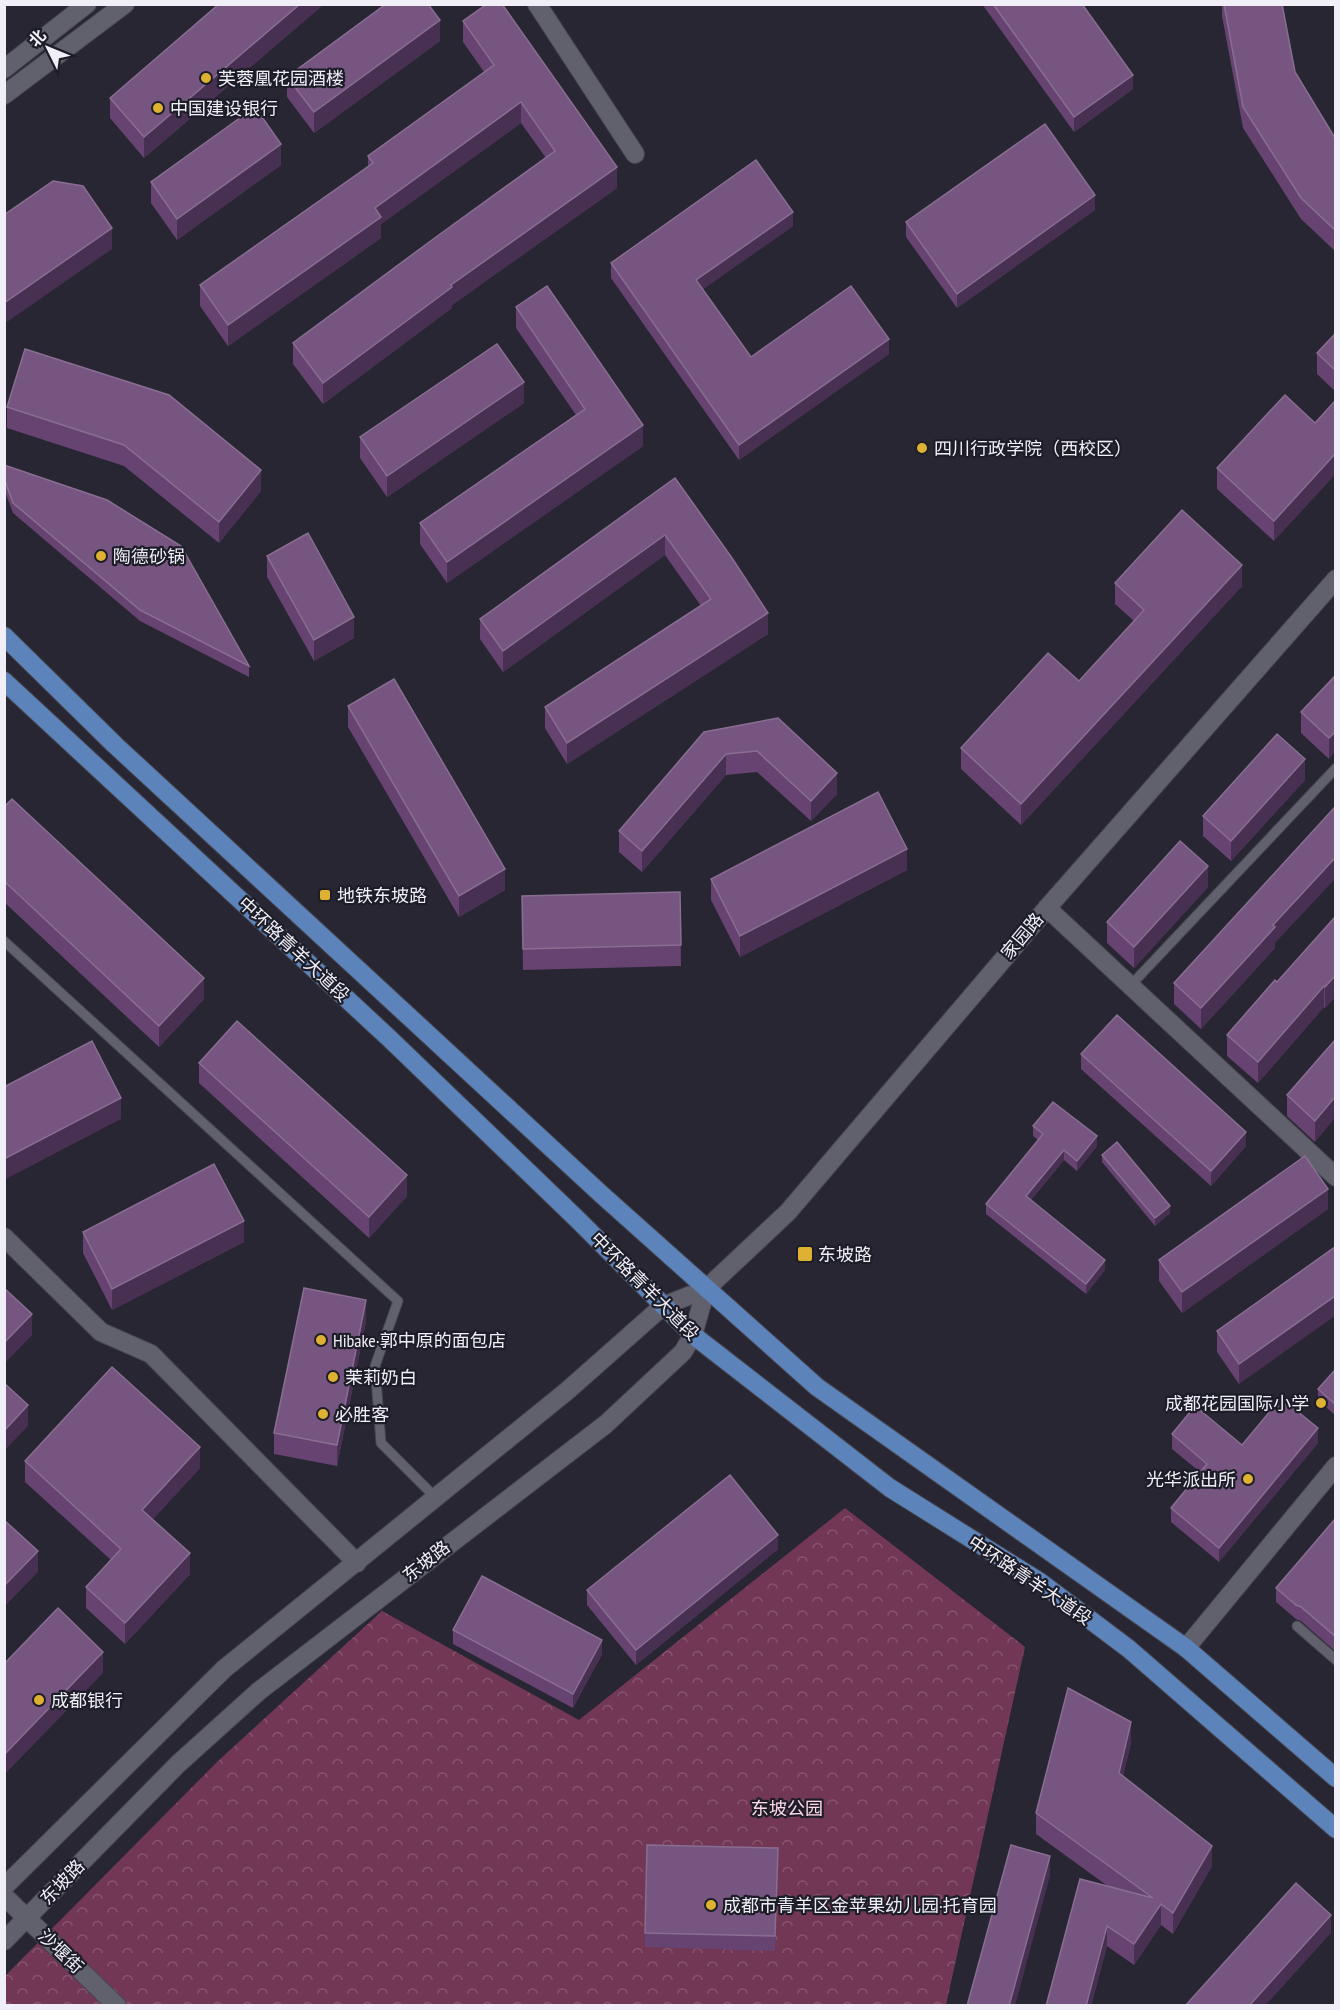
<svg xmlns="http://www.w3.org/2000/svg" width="1340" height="2010" font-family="'PT Sans Narrow','Noto Sans SC',sans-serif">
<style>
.forest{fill:url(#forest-crowns)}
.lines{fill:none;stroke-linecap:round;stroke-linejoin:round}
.service-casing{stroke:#46454f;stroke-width:11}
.minor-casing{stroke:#46454f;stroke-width:20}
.tertiary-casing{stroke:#46454f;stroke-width:20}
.secondary-casing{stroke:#46454f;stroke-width:20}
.primary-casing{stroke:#46454f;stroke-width:20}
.service{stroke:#61616e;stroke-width:9}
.minor{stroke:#61616e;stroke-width:18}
.tertiary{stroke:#61616e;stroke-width:18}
.secondary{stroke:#61616e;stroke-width:18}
.primary{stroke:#5c84bb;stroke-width:18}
.wall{fill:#674371}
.shaded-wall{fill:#473052}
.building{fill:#765580;stroke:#896e92;stroke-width:1.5}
.poi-dot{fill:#dfb133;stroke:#1d1d28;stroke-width:2}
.labels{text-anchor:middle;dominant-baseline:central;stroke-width:4.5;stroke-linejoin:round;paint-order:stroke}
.poi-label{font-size:18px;fill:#f0eff8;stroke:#1d1d28;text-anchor:start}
.street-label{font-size:18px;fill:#f0eff8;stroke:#1d1d28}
.park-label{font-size:18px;fill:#fed7e7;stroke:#1d1d28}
</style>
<defs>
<pattern id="forest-crowns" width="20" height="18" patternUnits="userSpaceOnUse" patternTransform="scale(1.5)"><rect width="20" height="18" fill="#723754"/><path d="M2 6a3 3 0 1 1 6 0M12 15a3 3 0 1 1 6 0" fill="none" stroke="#86546d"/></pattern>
</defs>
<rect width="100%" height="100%" fill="#272632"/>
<path class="forest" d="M 845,1508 L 1025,1647 L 946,2005 L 5,2006 L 4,1977 L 218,1761 L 382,1611 L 579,1720 Z"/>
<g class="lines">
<g class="service-casing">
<g id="service">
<path d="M 4,941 L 398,1301 L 375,1366 L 381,1443 L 435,1497"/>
<path d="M 1130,986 L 1336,768"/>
<path d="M 1297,1626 L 1336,1660"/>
</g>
</g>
<g class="minor-casing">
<g id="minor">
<path d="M 537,4 L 635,154"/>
<path d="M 1047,908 L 1336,1177"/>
<path d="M 4,1237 L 101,1332 L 151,1354 L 357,1563"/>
<path d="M 1186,1648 L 1336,1466"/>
<path d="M 4,1896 L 117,2006"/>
</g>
</g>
<g class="tertiary-casing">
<path id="tertiary" d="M 706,1289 L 788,1212 L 1047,908 L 1336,579"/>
</g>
<g class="secondary-casing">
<g id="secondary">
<path d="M 4,69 L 87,4"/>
<path d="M 4,95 L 125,4"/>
<path d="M 4,1887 L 224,1669 L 567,1391 L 663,1306 L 706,1289"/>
<path d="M 4,1941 L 178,1764 L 259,1691 L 606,1424 L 683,1352 L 693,1335 L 706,1289"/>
</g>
</g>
<g class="primary-casing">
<g id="primary">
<path d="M 4,636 L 115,745 L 601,1194 L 817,1387 L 1186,1648 L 1336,1778"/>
<path d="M 4,681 L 390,1039 L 577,1219 L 693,1335 L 890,1488 L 1040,1582 L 1129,1649 L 1336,1829"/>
</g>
</g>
<use href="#service" class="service"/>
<use href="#minor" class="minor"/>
<use href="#tertiary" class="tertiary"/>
<use href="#secondary" class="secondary"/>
<use href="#primary" class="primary"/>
</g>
<g class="wall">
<path d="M 219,4 L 324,4 L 144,158 L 110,118 L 110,98 Z"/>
<path d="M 982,4 L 1082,4 L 1133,89 L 1074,132 Z"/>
<path d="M 1222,4 L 1282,4 L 1295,72 L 1335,138 L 1335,251 L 1301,219 L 1243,128 L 1222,16 Z"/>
<path d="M 463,21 L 617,188 L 452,305 L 452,308 L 323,404 L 293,364 L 293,343 L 546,158 L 521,123 L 381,224 L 381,238 L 228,346 L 200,306 L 200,285 L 368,167 L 368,156 L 484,72 L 463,42 Z"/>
<path d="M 440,41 L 314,133 L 287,97 L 287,77 Z"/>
<path d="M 281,165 L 177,240 L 151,203 L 151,182 Z"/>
<path d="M 1095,210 L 957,308 L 906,237 L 906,222 Z"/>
<path d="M 793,226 L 703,289 L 751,357 L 889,354 L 739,460 L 611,278 L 611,263 Z"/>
<path d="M 516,307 L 643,446 L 447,583 L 420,544 L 420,523 L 576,415 L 516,328 Z"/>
<path d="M 1335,334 L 1335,391 L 1317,374 L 1317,353 Z"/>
<path d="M 25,349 L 261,491 L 219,543 L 124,466 L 7,428 L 7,407 Z"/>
<path d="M 524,403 L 387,497 L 360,458 L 360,437 Z"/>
<path d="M 1315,423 L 1274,541 L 1217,489 L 1217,468 Z"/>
<path d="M 4,465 L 249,666 L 249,677 L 140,621 L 13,513 L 4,489 Z"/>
<path d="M 675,478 L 768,634 L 567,764 L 545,728 L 545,707 L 701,606 L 665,555 L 503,672 L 480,639 L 480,619 Z"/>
<path d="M 267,556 L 354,638 L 314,661 L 267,577 Z"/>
<path d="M 1115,583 L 1242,586 L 1021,825 L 961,769 L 961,748 L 1079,681 L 1134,621 L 1115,604 Z"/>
<path d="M 1335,676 L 1329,759 L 1301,733 L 1301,712 Z"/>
<path d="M 348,706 L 505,890 L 459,917 L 348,727 Z"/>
<path d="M 778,718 L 837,794 L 811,821 L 757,772 L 726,775 L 642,872 L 619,852 L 619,831 L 704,732 Z"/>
<path d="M 1305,780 L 1231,861 L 1203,836 L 1203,816 Z"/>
<path d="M 4,807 L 204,999 L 159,1047 L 4,902 Z"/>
<path d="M 907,870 L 740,957 L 711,900 L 711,879 Z"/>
<path d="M 1208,887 L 1134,968 L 1107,943 L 1107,922 Z"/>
<path d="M 680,892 L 681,966 L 523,970 L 522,896 Z"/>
<path d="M 1335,917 L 1335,997 L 1325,1008 L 1324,1007 L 1258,1083 L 1227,1056 L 1227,1035 L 1277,982 Z"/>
<path d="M 1275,943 L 1275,948 L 1201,1029 L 1174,1004 L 1174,983 Z"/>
<path d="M 1335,1040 L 1315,1142 L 1287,1116 L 1287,1095 Z"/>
<path d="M 1081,1054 L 1246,1146 L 1211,1186 L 1081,1069 Z"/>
<path d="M 199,1063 L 407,1196 L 369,1238 L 199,1083 Z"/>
<path d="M 1033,1126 L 1097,1146 L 1077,1171 L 1064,1160 L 1031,1200 L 1105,1270 L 1086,1294 L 986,1214 L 986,1204 L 1038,1140 L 1033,1136 Z"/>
<path d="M 1102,1155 L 1170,1213 L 1155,1226 L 1102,1162 Z"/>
<path d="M 1328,1209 L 1182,1313 L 1159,1281 L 1159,1260 Z"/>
<path d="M 83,1232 L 244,1242 L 112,1310 L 83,1253 Z"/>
<path d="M 1335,1247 L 1239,1384 L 1217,1352 L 1217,1331 Z"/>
<path d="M 366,1321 L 337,1466 L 274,1454 L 274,1433 Z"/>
<path d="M 1335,1370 L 1335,1415 L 1318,1400 L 1318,1389 Z"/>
<path d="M 1172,1434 L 1242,1445 L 1318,1443 L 1219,1562 L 1171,1522 L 1171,1508 L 1200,1472 L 1172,1449 Z"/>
<path d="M 25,1461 L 200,1468 L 153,1519 L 190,1574 L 125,1644 L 86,1608 L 86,1587 L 111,1560 L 25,1482 Z"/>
<path d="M 1335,1519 L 1335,1651 L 1301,1621 L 1296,1619 L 1276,1602 L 1276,1588 Z"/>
<path d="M 778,1549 L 636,1665 L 587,1605 L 587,1590 Z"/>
<path d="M 453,1630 L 602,1654 L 573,1708 L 453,1644 Z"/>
<path d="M 1131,1743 L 1123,1776 L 1212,1866 L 1173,1934 L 1161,1925 L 1134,1965 L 1107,1946 L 1091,2006 L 1046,2006 L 1109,1887 L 1036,1834 L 1036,1813 Z"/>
<path d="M 778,1848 L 775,1951 L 645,1947 L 645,1933 Z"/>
</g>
<g class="shaded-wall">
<path d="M 300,4 L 324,4 L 144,158 L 144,137 Z"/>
<path d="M 440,20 L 440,41 L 314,133 L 314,112 Z"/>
<path d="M 1133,75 L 1133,89 L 1074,132 L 1074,117 Z"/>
<path d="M 521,102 L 521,123 L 381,224 L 381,238 L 228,346 L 228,325 L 375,208 Z"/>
<path d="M 281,144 L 281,165 L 177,240 L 177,219 Z"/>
<path d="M 617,167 L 617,188 L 452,305 L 452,308 L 323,404 L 323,383 L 451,285 Z"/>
<path d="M 1095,195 L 1095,210 L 957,308 L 957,294 Z"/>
<path d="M 793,212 L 793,226 L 696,294 L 696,280 Z"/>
<path d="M 112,228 L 112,249 L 4,324 L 4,303 Z"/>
<path d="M 889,339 L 889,354 L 739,460 L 739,445 Z"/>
<path d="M 524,382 L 524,403 L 387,497 L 387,476 Z"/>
<path d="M 643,425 L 643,446 L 447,583 L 447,562 Z"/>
<path d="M 1335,454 L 1335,475 L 1274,541 L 1274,521 Z"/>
<path d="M 261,470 L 261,491 L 219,543 L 219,522 Z"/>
<path d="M 665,535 L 665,555 L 503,672 L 503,651 Z"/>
<path d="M 1242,565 L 1242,586 L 1021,825 L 1021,804 Z"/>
<path d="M 768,613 L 768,634 L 567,764 L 567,743 Z"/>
<path d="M 354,617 L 354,638 L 314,661 L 314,640 Z"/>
<path d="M 1335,732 L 1335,752 L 1329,759 L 1329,738 Z"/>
<path d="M 726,754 L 726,775 L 642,872 L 642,851 Z"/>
<path d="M 1305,759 L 1305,780 L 1231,861 L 1231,841 Z"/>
<path d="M 837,773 L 837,794 L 811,821 L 811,801 Z"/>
<path d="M 907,849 L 907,870 L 740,957 L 740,936 Z"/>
<path d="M 1335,858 L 1335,879 L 1275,943 L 1275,948 L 1201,1029 L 1201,1008 L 1273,925 Z"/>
<path d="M 1208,866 L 1208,887 L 1134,968 L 1134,947 Z"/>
<path d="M 505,869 L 505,890 L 459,917 L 459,896 Z"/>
<path d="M 1335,976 L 1335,997 L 1325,1008 L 1325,987 Z"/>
<path d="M 204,978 L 204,999 L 159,1047 L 159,1026 Z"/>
<path d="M 1324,986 L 1324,1007 L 1258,1083 L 1258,1062 Z"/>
<path d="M 1335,1097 L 1335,1118 L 1315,1142 L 1315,1121 Z"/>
<path d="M 121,1098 L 121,1119 L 4,1180 L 4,1159 Z"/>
<path d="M 1246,1132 L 1246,1146 L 1211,1186 L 1211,1171 Z"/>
<path d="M 1097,1136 L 1097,1146 L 1077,1171 L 1077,1161 Z"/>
<path d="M 1064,1150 L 1064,1160 L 1026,1206 L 1026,1196 Z"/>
<path d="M 407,1175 L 407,1196 L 369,1238 L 369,1217 Z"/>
<path d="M 1328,1189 L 1328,1209 L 1182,1313 L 1182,1292 Z"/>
<path d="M 1170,1206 L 1170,1213 L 1155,1226 L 1155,1218 Z"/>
<path d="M 244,1221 L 244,1242 L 112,1310 L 112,1289 Z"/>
<path d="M 1105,1260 L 1105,1270 L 1086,1294 L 1086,1284 Z"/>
<path d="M 1335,1296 L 1335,1316 L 1239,1384 L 1239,1364 Z"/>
<path d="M 366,1300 L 366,1321 L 337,1466 L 337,1445 Z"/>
<path d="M 32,1314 L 32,1335 L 4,1364 L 4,1343 Z"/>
<path d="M 28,1405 L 28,1426 L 5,1450 L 5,1430 Z"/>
<path d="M 1318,1428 L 1318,1443 L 1219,1562 L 1219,1548 Z"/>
<path d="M 200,1447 L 200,1468 L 142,1531 L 142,1510 Z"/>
<path d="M 778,1535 L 778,1549 L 636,1665 L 636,1650 Z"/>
<path d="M 38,1551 L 38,1572 L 4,1607 L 4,1586 Z"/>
<path d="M 190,1553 L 190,1574 L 125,1644 L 125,1623 Z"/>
<path d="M 602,1640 L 602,1654 L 573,1708 L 573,1694 Z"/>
<path d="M 103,1652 L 103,1673 L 4,1775 L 4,1755 Z"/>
<path d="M 1131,1722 L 1131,1743 L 1119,1793 L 1119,1773 Z"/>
<path d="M 1212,1846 L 1212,1866 L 1173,1934 L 1173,1913 Z"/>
<path d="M 1050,1856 L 1050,1876 L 1015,2006 L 1009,2006 Z"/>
<path d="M 1161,1904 L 1161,1925 L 1134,1965 L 1134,1944 Z"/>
<path d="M 1331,1915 L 1331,1933 L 1265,2006 L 1249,2006 Z"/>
<path d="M 1107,1926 L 1107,1946 L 1091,2006 L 1086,2006 Z"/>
</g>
<g class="building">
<path d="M 219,4 L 300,4 L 144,137 L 110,98 Z"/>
<path d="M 386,4 L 428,4 L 440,20 L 314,112 L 287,77 Z"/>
<path d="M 487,4 L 502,4 L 617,167 L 451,285 L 452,287 L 323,383 L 293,343 L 436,237 L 555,151 L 521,102 L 375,208 L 381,217 L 228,325 L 200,285 L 373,163 L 368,156 L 494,65 L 463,21 Z"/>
<path d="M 993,4 L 1082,4 L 1133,75 L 1074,117 Z"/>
<path d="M 1224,4 L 1282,4 L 1295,72 L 1335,138 L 1335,230 L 1301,198 L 1243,107 Z"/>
<path d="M 255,107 L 281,144 L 177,219 L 151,182 Z"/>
<path d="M 1045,124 L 1095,195 L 957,294 L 906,222 Z"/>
<path d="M 756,160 L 793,212 L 696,280 L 751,357 L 851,286 L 889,339 L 739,445 L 611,263 Z"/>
<path d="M 53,181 L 83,186 L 112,228 L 4,303 L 4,215 Z"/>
<path d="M 547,286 L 643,425 L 447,562 L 420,523 L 585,409 L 516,307 Z"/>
<path d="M 1335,334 L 1335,370 L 1317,353 Z"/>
<path d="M 497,344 L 524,382 L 387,476 L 360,437 Z"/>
<path d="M 25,349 L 169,395 L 261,470 L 219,522 L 124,445 L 7,407 Z"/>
<path d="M 1285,395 L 1315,423 L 1335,401 L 1335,454 L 1274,521 L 1217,468 Z"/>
<path d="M 4,465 L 107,500 L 181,546 L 249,666 L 140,610 L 13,503 L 4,478 Z"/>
<path d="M 675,478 L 732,558 L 768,613 L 567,743 L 545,707 L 711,599 L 665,535 L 503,651 L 480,619 Z"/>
<path d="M 1182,510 L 1242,565 L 1021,804 L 961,748 L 1048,653 L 1079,681 L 1144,610 L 1115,583 Z"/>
<path d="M 308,533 L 354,617 L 314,640 L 267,556 Z"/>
<path d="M 1335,676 L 1335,732 L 1329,738 L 1301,712 Z"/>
<path d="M 394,679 L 505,869 L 459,896 L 348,706 Z"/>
<path d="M 778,718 L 837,773 L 811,801 L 757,751 L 726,754 L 642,851 L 619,831 L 704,732 Z"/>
<path d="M 1277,734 L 1305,759 L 1231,841 L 1203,816 Z"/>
<path d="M 878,792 L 907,849 L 740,936 L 711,879 Z"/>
<path d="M 12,799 L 204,978 L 159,1026 L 4,881 L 4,807 Z"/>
<path d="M 1335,807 L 1335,858 L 1273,925 L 1275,927 L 1201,1008 L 1174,983 Z"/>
<path d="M 1180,841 L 1208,866 L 1134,947 L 1107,922 Z"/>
<path d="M 680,892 L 681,945 L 523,949 L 522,896 Z"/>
<path d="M 1335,917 L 1335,976 L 1325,987 L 1324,986 L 1258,1062 L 1227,1035 L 1275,980 L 1277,982 Z"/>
<path d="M 1117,1015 L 1246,1132 L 1211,1171 L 1081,1054 Z"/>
<path d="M 237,1021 L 407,1175 L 369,1217 L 199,1063 Z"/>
<path d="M 1335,1040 L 1335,1097 L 1315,1121 L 1287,1095 Z"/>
<path d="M 92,1041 L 121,1098 L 4,1159 L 4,1087 Z"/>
<path d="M 1053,1102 L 1097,1136 L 1077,1161 L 1064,1150 L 1026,1196 L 1105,1260 L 1086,1284 L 986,1204 L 1043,1134 L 1033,1126 Z"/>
<path d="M 1117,1142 L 1170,1206 L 1155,1218 L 1102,1155 Z"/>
<path d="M 1305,1156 L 1328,1189 L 1182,1292 L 1159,1260 Z"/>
<path d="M 214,1164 L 244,1221 L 112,1289 L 83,1232 Z"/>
<path d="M 1335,1247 L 1335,1296 L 1239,1364 L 1217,1331 Z"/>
<path d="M 4,1288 L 32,1314 L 4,1343 Z"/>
<path d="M 304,1288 L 366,1300 L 337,1445 L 274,1433 Z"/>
<path d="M 112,1367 L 200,1447 L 142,1510 L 190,1553 L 125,1623 L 86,1587 L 121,1549 L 25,1461 Z"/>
<path d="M 1335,1370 L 1335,1404 L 1318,1389 Z"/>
<path d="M 4,1383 L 28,1405 L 5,1430 L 4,1429 Z"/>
<path d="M 1281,1398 L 1318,1428 L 1219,1548 L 1171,1508 L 1207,1464 L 1172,1434 L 1195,1406 L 1242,1445 Z"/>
<path d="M 730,1475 L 778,1535 L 636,1650 L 587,1590 Z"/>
<path d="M 1335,1519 L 1335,1636 L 1301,1607 L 1296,1605 L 1276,1588 Z"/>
<path d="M 4,1520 L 38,1551 L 4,1586 Z"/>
<path d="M 482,1576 L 602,1640 L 573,1694 L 453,1630 Z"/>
<path d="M 58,1608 L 103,1652 L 4,1755 L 4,1664 Z"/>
<path d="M 1068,1688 L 1131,1722 L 1119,1773 L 1212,1846 L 1173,1913 L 1161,1904 L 1134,1944 L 1107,1926 L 1086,2006 L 1046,2006 L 1080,1879 L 1153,1898 L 1036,1813 Z"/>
<path d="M 647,1845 L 778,1848 L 775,1936 L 645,1933 Z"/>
<path d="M 1011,1845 L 1050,1856 L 1009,2006 L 967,2006 Z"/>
<path d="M 1296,1883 L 1331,1915 L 1249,2006 L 1185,2006 Z"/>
</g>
<g class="poi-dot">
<circle cx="206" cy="78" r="6"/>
<circle cx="158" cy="108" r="6"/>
<circle cx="922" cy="448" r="6"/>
<circle cx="101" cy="556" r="6"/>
<rect x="319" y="889" width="12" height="12" rx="3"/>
<rect x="797" y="1246" width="16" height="16" rx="3"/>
<circle cx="321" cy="1340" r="6"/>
<circle cx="333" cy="1377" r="6"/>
<circle cx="1321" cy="1403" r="6"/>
<circle cx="323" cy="1414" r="6"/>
<circle cx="1248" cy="1479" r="6"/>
<circle cx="39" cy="1700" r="6"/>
<circle cx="711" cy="1905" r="6"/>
</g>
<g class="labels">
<g class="poi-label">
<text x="218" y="78">芙蓉凰花园酒楼</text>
<text x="170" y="108">中国建设银行</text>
<text x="934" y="448">四川行政学院（西校区）</text>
<text x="113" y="556">陶德砂锅</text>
<text x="337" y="895">地铁东坡路</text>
<text x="818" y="1254">东坡路</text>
<text x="333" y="1340">Hibake·郭中原的面包店</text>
<text x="345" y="1377">茉莉奶白</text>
<text x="1309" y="1403" text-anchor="end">成都花园国际小学</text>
<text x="335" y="1414">必胜客</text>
<text x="1236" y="1479" text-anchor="end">光华派出所</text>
<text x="51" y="1700">成都银行</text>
<text x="723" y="1905">成都市青羊区金苹果幼儿园·托育园</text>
</g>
<g class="street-label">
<text transform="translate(1022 936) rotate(-50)">家园路</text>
<text transform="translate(294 949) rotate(43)">中环路青羊大道段</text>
<text transform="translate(645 1286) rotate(45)">中环路青羊大道段</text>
<text transform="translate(426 1561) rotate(-38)">东坡路</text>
<text transform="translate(1030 1580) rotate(34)">中环路青羊大道段</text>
<text transform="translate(62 1882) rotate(-46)">东坡路</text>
<text transform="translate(61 1951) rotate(44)">沙堰街</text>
</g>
<g class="park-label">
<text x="787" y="1808">东坡公园</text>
</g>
</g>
<rect width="1340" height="2010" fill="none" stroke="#f0eff8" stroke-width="12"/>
<g transform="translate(48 48) rotate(313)" stroke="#1d1d28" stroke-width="4.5" paint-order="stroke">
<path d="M0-4.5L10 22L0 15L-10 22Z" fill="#f0eff8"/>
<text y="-9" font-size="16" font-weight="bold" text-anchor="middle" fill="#f0eff8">北</text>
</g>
</svg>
